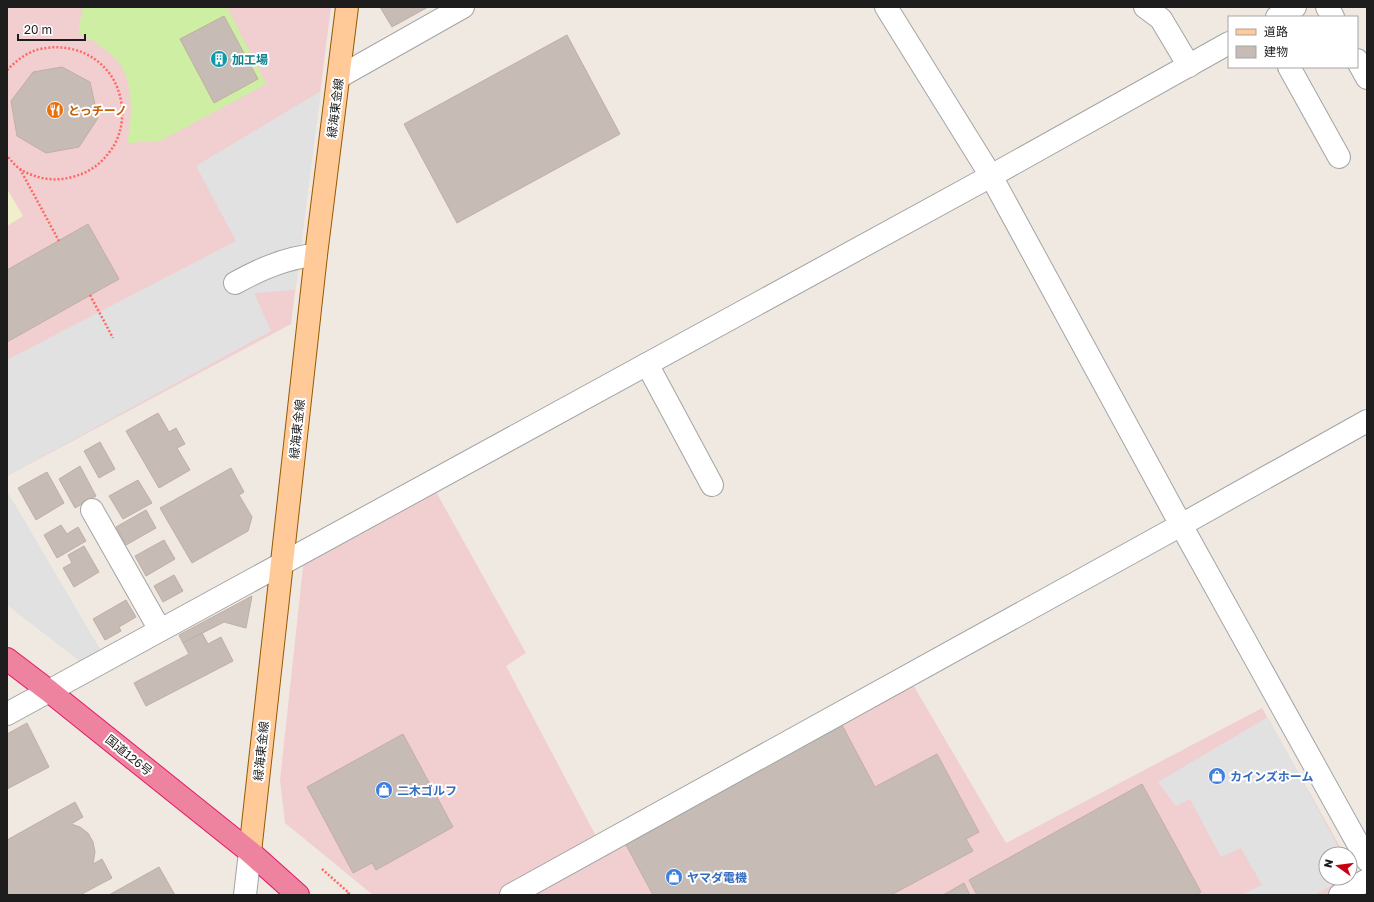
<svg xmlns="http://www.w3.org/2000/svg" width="1374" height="902" font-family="'Golos Text','Noto Sans JP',sans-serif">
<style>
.commercial{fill:#f1cfd0}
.farmland{fill:#f0efcb}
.grass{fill:#cdeea3}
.parking{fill:#e1e1e1}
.building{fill:#c7bbb5;stroke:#c2aea3}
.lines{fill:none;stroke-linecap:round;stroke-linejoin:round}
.minor-casing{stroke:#a4a4a4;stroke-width:24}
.major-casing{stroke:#965900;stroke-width:24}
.highway-casing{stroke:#e5176d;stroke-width:24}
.path{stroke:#ff6763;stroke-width:2.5;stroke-dasharray:2 2;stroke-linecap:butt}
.minor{stroke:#fff;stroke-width:22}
.major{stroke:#ffca97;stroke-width:22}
.highway{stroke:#ed839f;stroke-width:22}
.labels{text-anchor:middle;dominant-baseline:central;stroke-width:4;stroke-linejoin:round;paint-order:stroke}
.culture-label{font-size:12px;font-weight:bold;fill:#0d838f;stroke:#fff;text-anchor:start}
.street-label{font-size:12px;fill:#1d1d1d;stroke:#fff}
.food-label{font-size:12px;font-weight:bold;fill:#c56008;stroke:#fff;text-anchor:start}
.shop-label{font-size:12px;font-weight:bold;fill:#366cbe;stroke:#fff;text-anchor:start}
</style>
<rect width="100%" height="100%" fill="#efe9e2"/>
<g class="commercial">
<path d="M 7,7 L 331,7 L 291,324 L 7,476 Z"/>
<path d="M 435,490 L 526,653 L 506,666 L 605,853 L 912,683 L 1006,843 L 1262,708 L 1344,854 L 1326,854 L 1326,878 L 1350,878 L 1350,864 L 1367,895 L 373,895 L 285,823 L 280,780 L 304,558 Z"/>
</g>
<path class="farmland" d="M 7,189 L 23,216 L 7,226 Z"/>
<path class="grass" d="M 83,7 L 227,7 L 266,84 L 160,141 L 127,143 C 132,121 134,84 120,64 C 109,50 93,40 78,33 Z"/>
<g class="parking">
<path d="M 321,91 L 295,290 L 254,293 L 271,331 L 7,476 L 7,360 L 236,241 L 196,166 Z"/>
<path d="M 7,491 L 100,649 L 82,663 L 7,605 Z"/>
<path d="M 1268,717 L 1342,854 L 1326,854 L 1326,878 L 1346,878 L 1314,895 L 1242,895 L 1262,885 L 1241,848 L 1221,857 L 1190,799 L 1176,806 L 1158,782 Z"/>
</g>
<g class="building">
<path d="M 380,7 L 428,7 L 392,27 Z"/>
<path d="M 224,16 L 258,79 L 214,103 L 180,39 Z"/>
<path d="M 567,35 L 620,134 L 457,223 L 404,124 Z"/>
<path d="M 62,67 L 90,82 L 98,118 L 79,147 L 46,153 L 17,136 L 11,101 L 33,72 Z"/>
<path d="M 88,224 L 119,279 L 7,342 L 7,270 Z"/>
<path d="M 158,413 L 169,432 L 176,428 L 185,444 L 177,448 L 190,470 L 159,488 L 126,431 Z"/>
<path d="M 100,442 L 115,469 L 99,478 L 84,451 Z"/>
<path d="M 80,466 L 96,496 L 75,508 L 59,479 Z"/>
<path d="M 231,468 L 244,492 L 239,495 L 252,517 L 248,531 L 192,563 L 160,508 Z"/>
<path d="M 47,472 L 64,503 L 36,520 L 18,488 Z"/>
<path d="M 138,480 L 152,503 L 123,519 L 109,496 Z"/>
<path d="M 146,510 L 156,528 L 126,545 L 116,527 Z"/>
<path d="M 61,525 L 67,534 L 78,527 L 86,541 L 57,558 L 44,535 Z"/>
<path d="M 164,540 L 175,559 L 146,576 L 135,556 Z"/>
<path d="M 84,546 L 99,572 L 74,587 L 63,568 L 72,563 L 68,555 Z"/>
<path d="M 174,575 L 183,591 L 163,602 L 154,586 Z"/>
<path d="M 252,596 L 246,628 L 224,622 L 183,643 L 179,635 Z"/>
<path d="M 126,600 L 136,617 L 119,627 L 121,631 L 105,640 L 93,619 Z"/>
<path d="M 202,633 L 208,644 L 221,637 L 233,661 L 146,706 L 134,683 L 189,654 L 183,643 Z"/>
<path d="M 27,723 L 49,767 L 7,789 L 7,734 Z"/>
<path d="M 842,725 L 875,787 L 937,754 L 979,832 L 966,839 L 973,851 L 891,895 L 653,895 L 625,843 Z"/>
<path d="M 403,734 L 453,827 L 376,870 L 372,863 L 353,873 L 307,787 Z"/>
<path d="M 1142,784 L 1201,892 L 1196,895 L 977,895 L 969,880 Z"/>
<path d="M 75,802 L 83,817 L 71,824 L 80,827 L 88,833 L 93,842 L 95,852 L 93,864 L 102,859 L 112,878 L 80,895 L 7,895 L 7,840 Z"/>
<path d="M 159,867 L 175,895 L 109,895 Z"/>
<path d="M 964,883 L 970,895 L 943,895 Z"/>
</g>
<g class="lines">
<g class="minor-casing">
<g id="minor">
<path d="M 886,7 L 991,176 L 1181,525 L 1367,860"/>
<path d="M 1145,7 L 1161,19 L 1189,66"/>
<path d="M 1327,7 L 1333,17"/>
<path d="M 1277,17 L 1295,7"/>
<path d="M 1357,60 L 1367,78"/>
<path d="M 1289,67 L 1339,157"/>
<path d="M 339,77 L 463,7"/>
<path d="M 235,283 C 260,269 287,257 316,255"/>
<path d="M 647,364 L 712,485"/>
<path d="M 92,510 L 160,630"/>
<path d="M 7,714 L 991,176 L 1229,43"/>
<path d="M 245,895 L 250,852"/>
<path d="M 511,895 L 1181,525 L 1367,421"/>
<path d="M 1340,895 L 1367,880"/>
</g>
</g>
<g class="major-casing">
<path id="major" d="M 250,852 L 316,255 L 347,7"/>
</g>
<g class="highway-casing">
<path id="highway" d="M 7,659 L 49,691 L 250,852 L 298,895"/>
</g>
<g class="path">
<path d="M 7,70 C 16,61 27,52 40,49 C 82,40 120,67 122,110 C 123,124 119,139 111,150 C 101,164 89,173 72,177 C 55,182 36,179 20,169 C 15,166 11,160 7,156"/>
<path d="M 20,169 L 59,241"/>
<path d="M 90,295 L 113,338"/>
<path d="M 322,869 L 349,893 L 347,895"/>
</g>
<use href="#minor" class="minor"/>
<use href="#major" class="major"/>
<use href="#highway" class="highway"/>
</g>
<defs>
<g id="building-disc" transform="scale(0.9)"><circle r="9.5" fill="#0f9aa8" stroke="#fff"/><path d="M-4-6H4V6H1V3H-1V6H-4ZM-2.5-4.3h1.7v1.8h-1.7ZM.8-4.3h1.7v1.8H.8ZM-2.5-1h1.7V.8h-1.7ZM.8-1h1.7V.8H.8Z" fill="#fff"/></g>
<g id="restaurant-disc" transform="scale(0.9)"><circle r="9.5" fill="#e8710a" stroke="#fff"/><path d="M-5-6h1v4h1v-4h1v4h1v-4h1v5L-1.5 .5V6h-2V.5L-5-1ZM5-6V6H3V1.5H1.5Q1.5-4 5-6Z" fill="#fff"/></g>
<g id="shop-disc" transform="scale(0.9)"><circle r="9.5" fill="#3f7fe0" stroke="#fff"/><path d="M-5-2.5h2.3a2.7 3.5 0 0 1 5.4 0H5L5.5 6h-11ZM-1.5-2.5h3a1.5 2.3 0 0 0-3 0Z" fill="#fff"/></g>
</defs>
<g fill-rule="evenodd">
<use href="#building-disc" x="219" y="59"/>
<use href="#restaurant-disc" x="55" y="110"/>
<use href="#shop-disc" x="1217" y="776"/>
<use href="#shop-disc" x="384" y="790"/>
<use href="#shop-disc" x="674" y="877"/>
</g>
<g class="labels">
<g class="culture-label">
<text x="232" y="59">加工場</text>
</g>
<g class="street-label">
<text transform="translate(335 108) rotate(-83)">緑海東金線</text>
<text transform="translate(297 429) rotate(-84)">緑海東金線</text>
<text transform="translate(261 751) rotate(-84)">緑海東金線</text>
<text transform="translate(129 755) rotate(39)">国道126号</text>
</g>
<g class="food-label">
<text x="68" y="110">とっチーノ</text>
</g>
<g class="shop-label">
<text x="1230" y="776">カインズホーム</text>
<text x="397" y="790">二木ゴルフ</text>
<text x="687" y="877">ヤマダ電機</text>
</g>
</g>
<rect width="1374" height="902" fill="none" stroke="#1d1d1d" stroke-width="16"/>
<rect x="1228" y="16" width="130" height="52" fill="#ffffff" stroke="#a5a5a5"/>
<rect x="1236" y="29" width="20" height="6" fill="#ffca97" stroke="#a5a5a5"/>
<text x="1264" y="36" font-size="12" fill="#1d1d1d">道路</text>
<rect x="1236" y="46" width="20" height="12" fill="#c7bbb5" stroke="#a5a5a5"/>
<text x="1264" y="56" font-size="12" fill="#1d1d1d">建物</text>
<g transform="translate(1338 866) rotate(284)"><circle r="19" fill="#ffffff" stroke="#a5a5a5"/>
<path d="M0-3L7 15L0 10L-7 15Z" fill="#ca000f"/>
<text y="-6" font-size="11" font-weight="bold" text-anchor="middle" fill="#1d1d1d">N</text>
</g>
<path d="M18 34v6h67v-6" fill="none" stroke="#1d1d1d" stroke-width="2"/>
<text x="24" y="34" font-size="12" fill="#1d1d1d" stroke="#ffffff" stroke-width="3" paint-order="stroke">20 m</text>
</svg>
